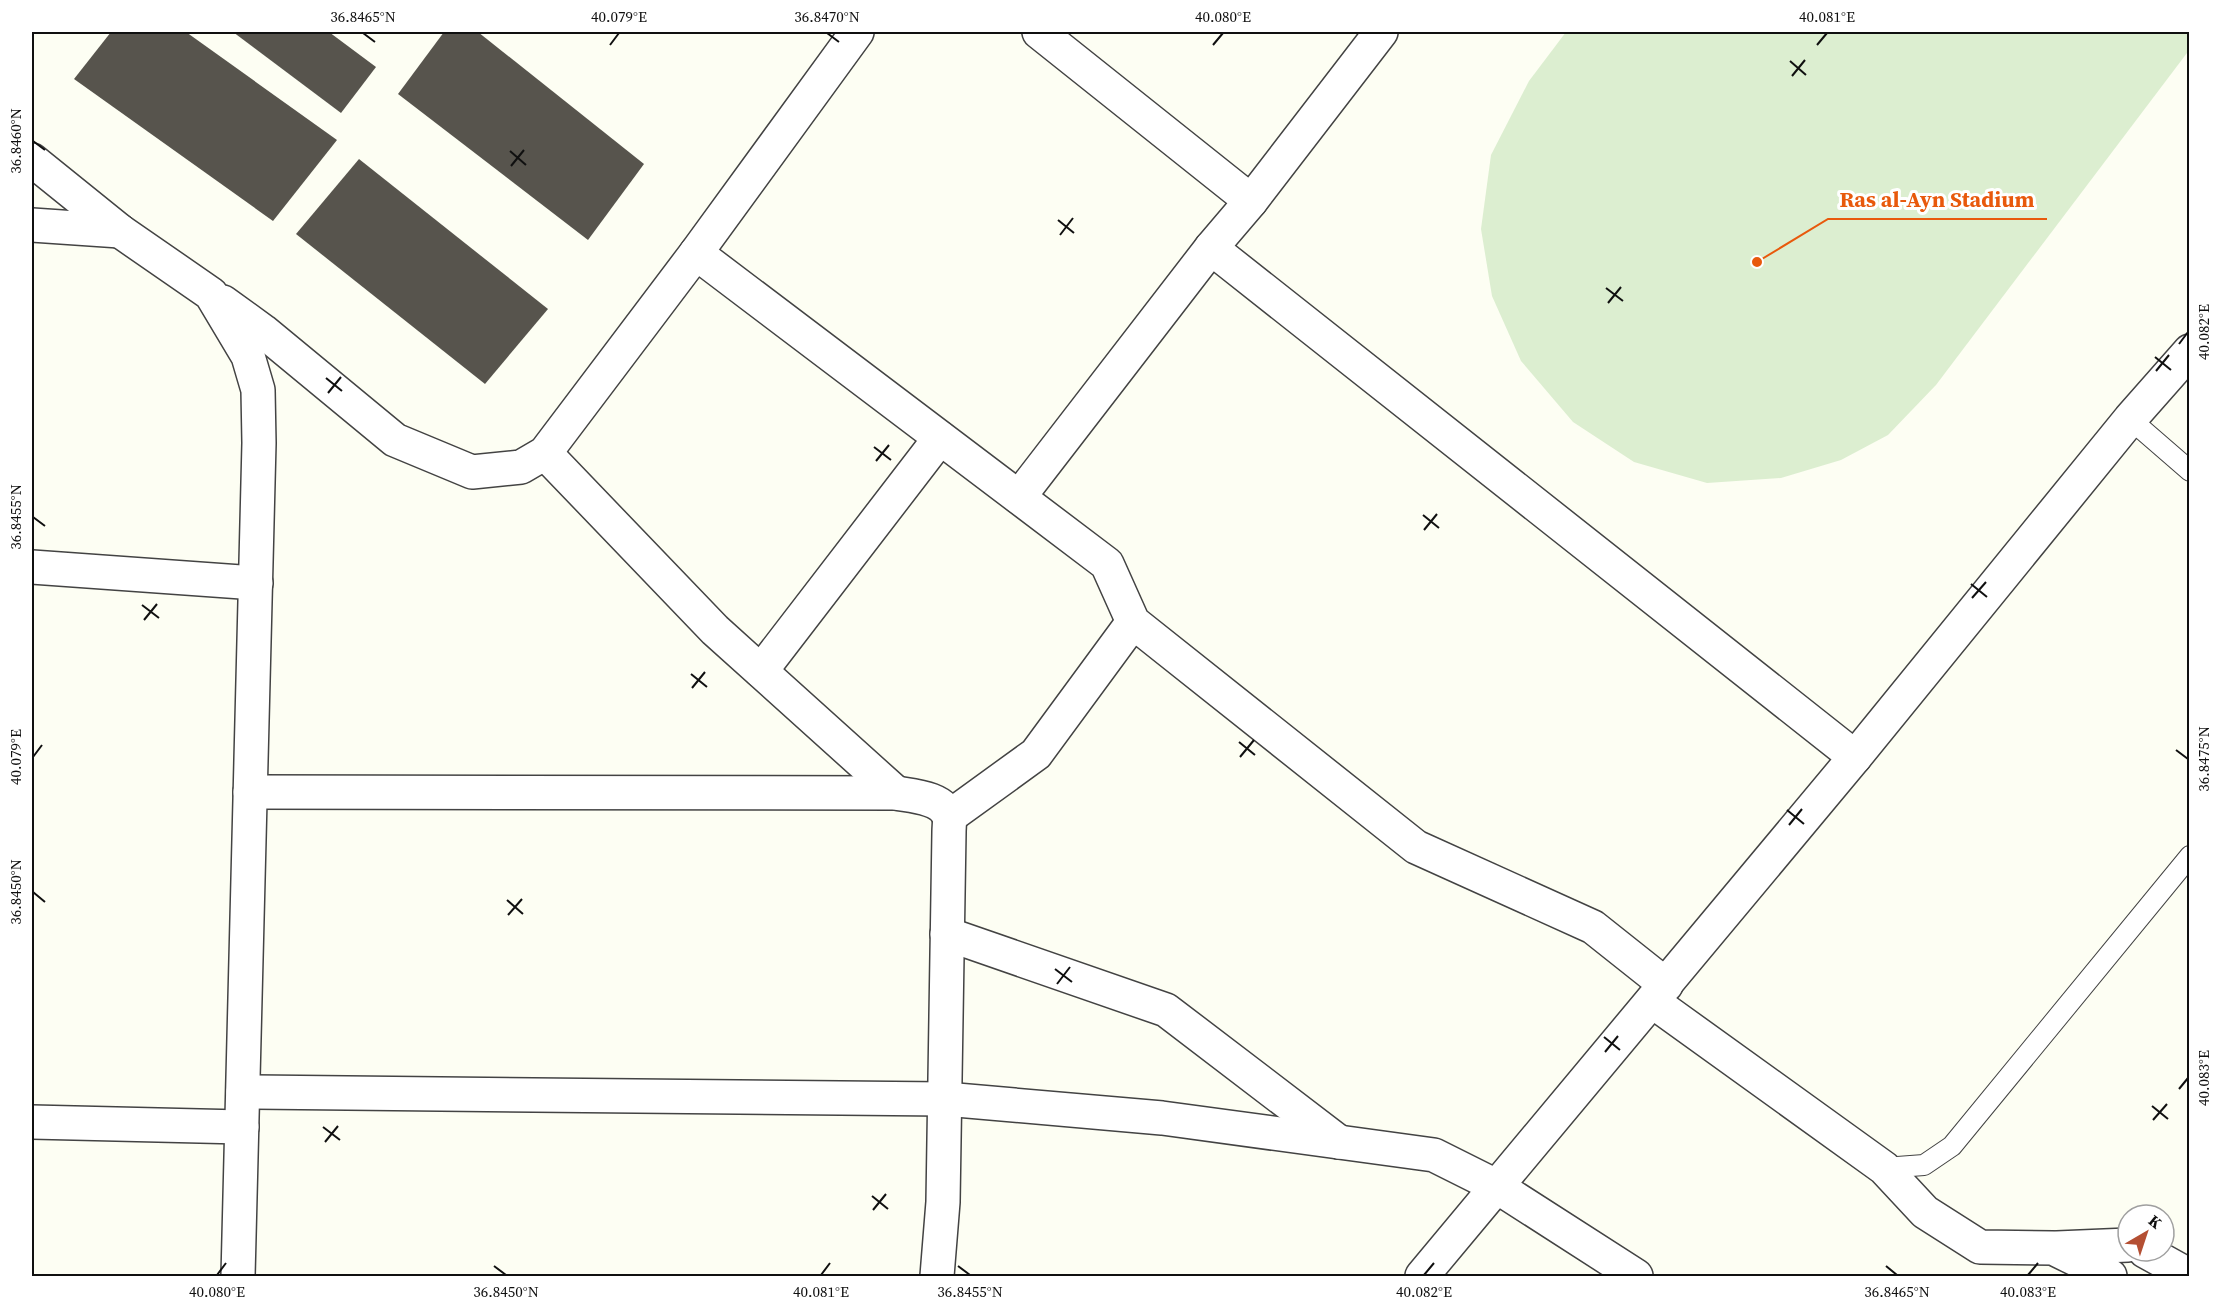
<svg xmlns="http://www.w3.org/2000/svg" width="2221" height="1308" font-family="'Source Serif 4',serif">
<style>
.pitch{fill:#dceed0}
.building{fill:#57544d}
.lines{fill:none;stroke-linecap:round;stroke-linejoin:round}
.service-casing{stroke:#434343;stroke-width:22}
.minor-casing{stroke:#434343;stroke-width:36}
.service{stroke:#fff;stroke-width:20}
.minor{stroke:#fff;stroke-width:33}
.ticks{fill:none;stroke:#101010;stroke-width:2}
.leader{fill:none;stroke:#e8590c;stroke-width:2}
.callout-dot{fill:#e8590c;stroke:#fff;stroke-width:2}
.callout-label{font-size:22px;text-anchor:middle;font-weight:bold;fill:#e8590c;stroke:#fff;stroke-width:6;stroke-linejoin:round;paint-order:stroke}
.neatline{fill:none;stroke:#101010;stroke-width:2}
.ticks-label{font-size:15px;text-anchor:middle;fill:#101010}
</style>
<rect width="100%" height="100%" fill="#fdfef3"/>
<path class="pitch" d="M 1566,32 L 2189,32 L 2190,49 L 1936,385 L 1888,435 L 1841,460 L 1781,478 L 1707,483 L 1634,462 L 1573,422 L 1521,361 L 1492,296 L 1481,229 L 1491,155 L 1529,81 Z"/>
<g class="building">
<path d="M 111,32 L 186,32 L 337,140 L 273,221 L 74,79 Z"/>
<path d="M 233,32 L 329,32 L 376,67 L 341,113 Z"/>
<path d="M 444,32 L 478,32 L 644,164 L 588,240 L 398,94 Z"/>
<path d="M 359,159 L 548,309 L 485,384 L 296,234 Z"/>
</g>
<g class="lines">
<g class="service-casing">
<g id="service">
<path d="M 2130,419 L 2190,471"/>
<path d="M 1884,1168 L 1924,1165 L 1952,1146 L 2190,856"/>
</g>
</g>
<g class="minor-casing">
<g id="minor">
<path d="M 1039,32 L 1251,201"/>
<path d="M 32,160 L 120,231 L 211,294 L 248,356 L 258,390 L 259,443 L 238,1276"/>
<path d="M 32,225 L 120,231"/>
<path d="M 1211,248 L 1855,757"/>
<path d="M 696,253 L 1107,564 L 1133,622 L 1416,847 L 1593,927 L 1666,985"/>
<path d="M 223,302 L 263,331 L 395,440 L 472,472 L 521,467 L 545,453 L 696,253 L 857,32"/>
<path d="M 545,453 L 715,630 L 896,793"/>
<path d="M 1019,497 L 1211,248 L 1251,201 L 1381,32"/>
<path d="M 32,567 L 256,583"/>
<path d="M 761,671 L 940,438"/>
<path d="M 250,792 L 896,793 C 912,796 943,797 949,817 C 950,821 949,827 949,832 L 943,1202 L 937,1276"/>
<path d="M 949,817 L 1036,754 L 1133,622"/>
<path d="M 947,934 L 1166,1010 L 1339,1142"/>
<path d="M 1652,1001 L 1884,1168 L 1925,1212 L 1980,1247 L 2053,1248 L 2110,1276"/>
<path d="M 243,1092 L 945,1099 L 1162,1118 L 1434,1155 L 1496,1186 L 1636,1276"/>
<path d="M 32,1122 L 242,1127"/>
<path d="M 2057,1248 L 2128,1245"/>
<path d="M 2145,1251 L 2190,1276"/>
<path d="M 1422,1276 L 1855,757 L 2130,419 L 2190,351"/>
</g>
</g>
<use href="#service" class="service"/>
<use href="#minor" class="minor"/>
</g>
<path class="ticks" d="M 363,33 L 375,42M 827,33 L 839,42M 610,45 L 619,33M 1213,45 L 1223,33M 1817,45 L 1827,33M 1790,61 L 1806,75M 1792,76 L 1805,60M 33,141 L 45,150M 510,151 L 526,165M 511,166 L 524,150M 1058,220 L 1074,233M 1060,235 L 1073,218M 1606,288 L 1623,301M 1608,303 L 1621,287M 2179,344 L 2188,332M 2155,357 L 2171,370M 2156,371 L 2169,355M 326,378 L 342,391M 328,393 L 341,377M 874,447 L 891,460M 876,461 L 889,445M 1423,515 L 1439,528M 33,517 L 45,526M 1424,530 L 1437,514M 1971,584 L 1987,597M 1972,598 L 1986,582M 142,605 L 159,618M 144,620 L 157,604M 691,674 L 707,687M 692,688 L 705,672M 1239,742 L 1255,755M 2176,750 L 2188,759M 33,757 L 42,745M 1240,757 L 1254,740M 1787,810 L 1804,824M 1789,825 L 1802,809M 33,892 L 45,902M 507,900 L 523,914M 508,915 L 522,899M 1055,969 L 1072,982M 1057,984 L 1070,967M 1604,1037 L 1620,1050M 1605,1052 L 1618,1036M 2179,1089 L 2188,1078M 2152,1106 L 2168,1119M 2153,1120 L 2167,1104M 323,1127 L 340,1140M 325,1142 L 338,1126M 872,1196 L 888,1209M 873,1210 L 886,1194M 494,1266 L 506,1275M 958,1266 L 970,1275M 1886,1266 L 1897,1275M 217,1275 L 226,1263M 821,1275 L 830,1263M 1424,1275 L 1434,1263M 2028,1275 L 2038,1263"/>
<path class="leader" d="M1757 262L1828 219H2047"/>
<circle class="callout-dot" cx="1757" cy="262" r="6"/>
<g class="callout-label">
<text x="1937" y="207">Ras al-Ayn Stadium</text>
</g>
<rect width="2221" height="1308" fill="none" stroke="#ffffff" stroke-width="66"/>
<g transform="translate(2146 1233) rotate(39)"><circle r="28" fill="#ffffff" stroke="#9f9f9f" stroke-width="1.5"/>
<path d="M0-4.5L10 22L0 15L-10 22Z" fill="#b44f33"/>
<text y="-9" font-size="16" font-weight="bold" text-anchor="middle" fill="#101010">K</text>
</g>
<rect x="33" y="33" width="2155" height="1242" class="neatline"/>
<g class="ticks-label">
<text x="363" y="22">36.8465°N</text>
<text x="619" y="22">40.079°E</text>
<text x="827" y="22">36.8470°N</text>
<text x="1223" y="22">40.080°E</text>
<text x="1827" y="22">40.081°E</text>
<text transform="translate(16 141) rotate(-90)" y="5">36.8460°N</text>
<text transform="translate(2204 332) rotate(-90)" y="5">40.082°E</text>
<text transform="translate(16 517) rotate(-90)" y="5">36.8455°N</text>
<text transform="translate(16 757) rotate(-90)" y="5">40.079°E</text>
<text transform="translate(2204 759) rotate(-90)" y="5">36.8475°N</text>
<text transform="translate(16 892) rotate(-90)" y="5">36.8450°N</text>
<text transform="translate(2204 1078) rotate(-90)" y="5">40.083°E</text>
<text x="217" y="1297">40.080°E</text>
<text x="506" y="1297">36.8450°N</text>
<text x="821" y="1297">40.081°E</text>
<text x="970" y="1297">36.8455°N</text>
<text x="1424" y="1297">40.082°E</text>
<text x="1897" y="1297">36.8465°N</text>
<text x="2028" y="1297">40.083°E</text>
</g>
</svg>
